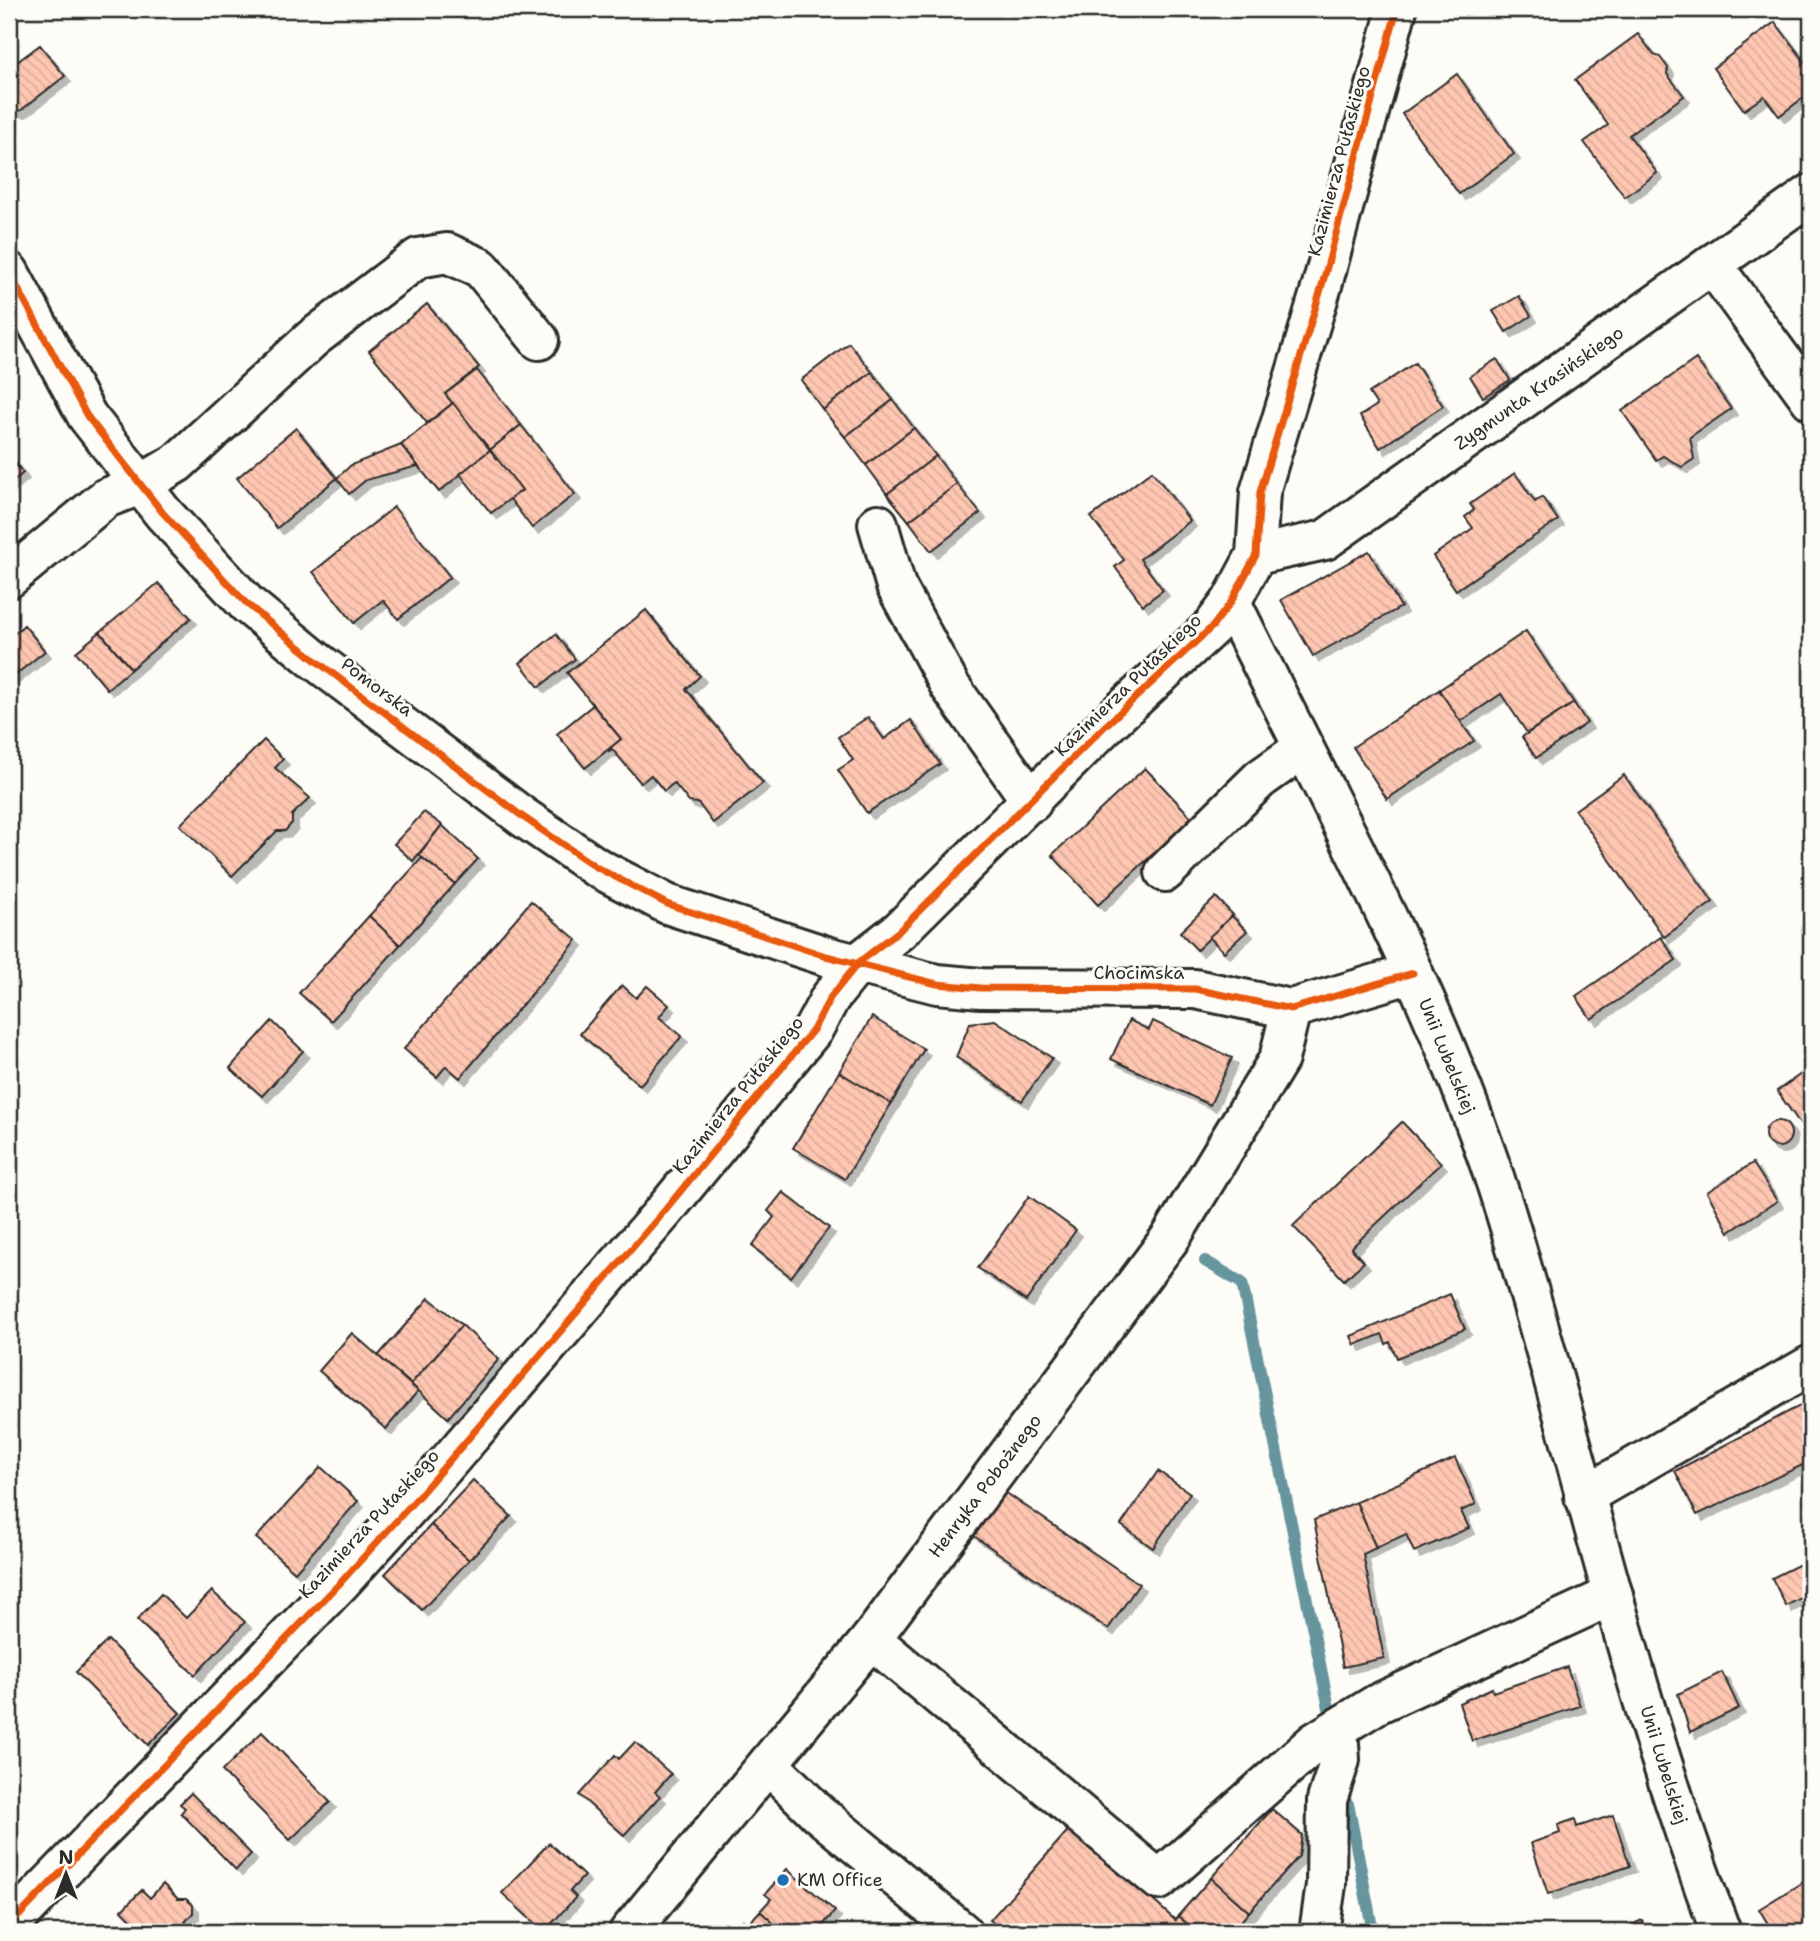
<svg xmlns="http://www.w3.org/2000/svg" width="1820" height="1941" font-family="'Shantell Sans',sans-serif">
<style>
.lines{fill:none;stroke-linecap:round;stroke-linejoin:round}
.stream{stroke:#66959e;stroke-width:12}
.building{fill:url(#building-back-hatch);stroke:#2b2b2b;stroke-width:2;filter:url(#shadow)}
.minor-casing{stroke:#2b2b2b;stroke-width:44}
.minor{stroke:#fdfcf7;stroke-width:38}
.cycleway-casing{stroke:#fdfcf7;stroke-width:11}
.cycleway{stroke:#e8590c;stroke-width:7}
.poi-dot{fill:#1f6fb2;stroke:#fdfcf7;stroke-width:2.5}
.labels{text-anchor:middle;dominant-baseline:central;stroke-width:6;stroke-linejoin:round;paint-order:stroke}
.street-label{font-size:18px;fill:#2b2b2b;stroke:#fdfcf7}
.poi-label{font-size:18px;fill:#2b2b2b;stroke:#fdfcf7;text-anchor:start}
</style>
<defs>
<pattern id="building-back-hatch" width="6" height="6" patternUnits="userSpaceOnUse" patternTransform="scale(1.75)"><rect width="6" height="6" fill="#ffc7b2"/><path d="M-1 5l2 2M0 0l6 6M5-1l2 2" fill="none" stroke="#dbab99"/></pattern>
<filter id="shadow"><feDropShadow dx="6" dy="6" stdDeviation="0" flood-color="#0004"/></filter>
</defs>
<rect width="100%" height="100%" fill="#fdfcf7"/>
<filter id="ink" filterUnits="userSpaceOnUse"><feTurbulence type="fractalNoise" baseFrequency=".0143" numOctaves="2"/><feDisplacementMap in="SourceGraphic" scale="14" xChannelSelector="R" yChannelSelector="G"/><feConvolveMatrix kernelMatrix="1 2 1 2 8 2 1 2 1" color-interpolation-filters="sRGB"/></filter>
<g filter="url(#ink)">
<g class="lines">
<g class="stream">
<path d="M 1205,1261 L 1242,1283 L 1329,1708"/>
<path d="M 1348,1804 L 1373,1932"/>
</g>
</g>
<g class="building">
<path d="M 1775,22 L 1811,70 L 1811,92 L 1779,116 L 1764,96 L 1744,110 L 1713,68 Z"/>
<path d="M 1638,34 L 1654,55 L 1660,57 L 1668,68 L 1667,74 L 1684,96 L 1629,135 L 1657,173 L 1625,197 L 1584,142 L 1608,125 L 1575,80 Z"/>
<path d="M 40,45 L 65,76 L 20,111 L 12,110 L 9,106 L 9,68 Z"/>
<path d="M 1457,74 L 1514,154 L 1459,194 L 1402,114 Z"/>
<path d="M 1519,296 L 1531,316 L 1506,332 L 1493,311 Z"/>
<path d="M 427,304 L 479,367 L 445,394 L 453,403 L 427,423 L 369,351 Z"/>
<path d="M 849,343 L 872,372 L 823,410 L 801,380 Z"/>
<path d="M 1497,359 L 1510,380 L 1483,397 L 1470,376 Z"/>
<path d="M 1696,359 L 1731,409 L 1690,437 L 1694,459 L 1682,467 L 1663,456 L 1656,460 L 1622,411 Z"/>
<path d="M 1415,363 L 1443,406 L 1380,448 L 1360,416 L 1377,405 L 1369,393 Z"/>
<path d="M 477,370 L 521,425 L 490,450 L 445,394 Z"/>
<path d="M 872,372 L 893,400 L 845,437 L 823,410 Z"/>
<path d="M 893,400 L 914,428 L 866,465 L 845,437 Z"/>
<path d="M 453,403 L 490,450 L 439,492 L 401,445 Z"/>
<path d="M 521,425 L 575,494 L 532,528 L 510,499 L 522,490 L 490,450 Z"/>
<path d="M 296,428 L 337,478 L 277,528 L 237,478 Z"/>
<path d="M 914,428 L 936,456 L 887,494 L 866,465 Z"/>
<path d="M 401,445 L 418,466 L 366,480 L 349,494 L 337,478 L 351,465 Z"/>
<path d="M 490,450 L 522,490 L 491,513 L 460,474 Z"/>
<path d="M 9,455 L 23,473 L 9,485 Z"/>
<path d="M 936,456 L 957,484 L 909,521 L 887,494 Z"/>
<path d="M 1152,471 L 1190,521 L 1140,559 L 1163,590 L 1143,605 L 1115,567 L 1124,560 L 1091,517 Z"/>
<path d="M 1515,473 L 1535,502 L 1542,497 L 1558,520 L 1456,590 L 1433,556 L 1473,528 L 1465,517 L 1474,510 L 1470,504 Z"/>
<path d="M 957,484 L 980,513 L 931,551 L 909,521 Z"/>
<path d="M 394,507 L 450,577 L 398,619 L 383,600 L 354,623 L 313,572 Z"/>
<path d="M 1369,551 L 1401,607 L 1313,656 L 1281,600 Z"/>
<path d="M 158,583 L 191,618 L 131,669 L 100,632 Z"/>
<path d="M 646,610 L 700,676 L 686,689 L 763,783 L 713,823 L 698,803 L 689,802 L 674,783 L 664,791 L 651,775 L 641,783 L 612,749 L 609,751 L 608,749 L 621,739 L 567,673 Z"/>
<path d="M 24,625 L 45,651 L 9,680 L 9,638 Z"/>
<path d="M 1526,631 L 1574,703 L 1527,733 L 1501,694 L 1460,722 L 1439,690 Z"/>
<path d="M 100,632 L 131,669 L 107,689 L 76,652 Z"/>
<path d="M 556,634 L 575,659 L 539,687 L 520,663 Z"/>
<path d="M 1439,690 L 1474,741 L 1387,799 L 1353,747 Z"/>
<path d="M 1574,703 L 1587,723 L 1536,758 L 1522,737 Z"/>
<path d="M 593,705 L 621,739 L 585,768 L 557,734 Z"/>
<path d="M 868,717 L 884,739 L 911,720 L 940,764 L 867,813 L 838,770 L 853,760 L 838,737 Z"/>
<path d="M 264,740 L 283,759 L 275,768 L 310,798 L 292,815 L 292,823 L 285,831 L 277,831 L 232,876 L 180,825 Z"/>
<path d="M 1145,768 L 1192,818 L 1098,905 L 1052,855 Z"/>
<path d="M 1624,775 L 1713,902 L 1664,937 L 1575,810 Z"/>
<path d="M 424,812 L 442,825 L 413,861 L 394,844 Z"/>
<path d="M 442,825 L 478,859 L 455,884 L 419,855 Z"/>
<path d="M 422,858 L 455,884 L 400,945 L 369,916 Z"/>
<path d="M 1216,897 L 1233,915 L 1197,950 L 1180,932 Z"/>
<path d="M 531,901 L 577,940 L 460,1078 L 446,1066 L 437,1077 L 404,1049 Z"/>
<path d="M 369,916 L 400,945 L 331,1021 L 299,993 Z"/>
<path d="M 1232,916 L 1247,931 L 1224,952 L 1209,937 Z"/>
<path d="M 1661,937 L 1676,960 L 1591,1019 L 1576,996 Z"/>
<path d="M 622,985 L 636,998 L 647,986 L 669,1005 L 659,1017 L 682,1036 L 640,1085 L 580,1034 Z"/>
<path d="M 872,1017 L 924,1049 L 891,1104 L 839,1072 Z"/>
<path d="M 995,1020 L 1052,1058 L 1022,1101 L 956,1057 L 970,1023 Z"/>
<path d="M 1129,1020 L 1149,1030 L 1153,1021 L 1232,1058 L 1210,1105 L 1111,1059 Z"/>
<path d="M 272,1021 L 303,1051 L 262,1096 L 230,1068 Z"/>
<path d="M 1811,1067 L 1811,1118 L 1801,1125 L 1777,1091 Z"/>
<path d="M 839,1072 L 891,1104 L 845,1179 L 793,1148 Z"/>
<circle cx="1778" cy="1134" r="13"/>
<path d="M 1402,1122 L 1441,1163 L 1351,1248 L 1364,1262 L 1344,1280 L 1293,1226 Z"/>
<path d="M 1753,1163 L 1777,1201 L 1729,1232 L 1707,1192 Z"/>
<path d="M 783,1192 L 829,1228 L 791,1277 L 752,1246 L 774,1217 L 768,1211 Z"/>
<path d="M 1029,1196 L 1076,1230 L 1026,1301 L 978,1268 Z"/>
<path d="M 1450,1294 L 1465,1329 L 1397,1358 L 1390,1342 L 1386,1344 L 1382,1334 L 1355,1345 L 1351,1336 Z"/>
<path d="M 429,1298 L 462,1325 L 411,1384 L 378,1356 Z"/>
<path d="M 462,1325 L 499,1359 L 448,1418 L 411,1384 Z"/>
<path d="M 352,1333 L 418,1391 L 386,1429 L 319,1371 Z"/>
<path d="M 1811,1400 L 1811,1461 L 1697,1515 L 1675,1471 Z"/>
<path d="M 1455,1458 L 1476,1504 L 1461,1511 L 1469,1528 L 1414,1552 L 1406,1534 L 1376,1548 L 1356,1502 Z"/>
<path d="M 321,1467 L 358,1501 L 295,1572 L 256,1538 Z"/>
<path d="M 1158,1471 L 1190,1493 L 1153,1548 L 1121,1525 Z"/>
<path d="M 473,1480 L 511,1516 L 469,1560 L 431,1525 Z"/>
<path d="M 1005,1492 L 1139,1584 L 1108,1629 L 974,1536 Z"/>
<path d="M 1356,1502 L 1376,1548 L 1363,1554 L 1384,1658 L 1343,1667 L 1314,1520 Z"/>
<path d="M 431,1525 L 469,1560 L 422,1610 L 385,1574 Z"/>
<path d="M 1800,1564 L 1811,1584 L 1811,1593 L 1786,1606 L 1772,1578 Z"/>
<path d="M 212,1591 L 245,1622 L 195,1675 L 137,1620 L 161,1594 L 186,1618 Z"/>
<path d="M 108,1640 L 180,1713 L 148,1745 L 76,1672 Z"/>
<path d="M 1567,1667 L 1580,1706 L 1472,1741 L 1459,1703 L 1492,1688 L 1493,1692 Z"/>
<path d="M 1722,1672 L 1739,1708 L 1690,1732 L 1678,1694 Z"/>
<path d="M 262,1732 L 330,1802 L 290,1840 L 222,1771 Z"/>
<path d="M 635,1742 L 671,1774 L 655,1792 L 660,1796 L 624,1835 L 579,1795 L 615,1755 L 619,1759 Z"/>
<path d="M 191,1793 L 251,1854 L 236,1870 L 181,1813 L 185,1808 L 180,1804 Z"/>
<path d="M 1272,1809 L 1302,1835 L 1299,1856 L 1249,1912 L 1211,1878 Z"/>
<path d="M 1613,1815 L 1630,1866 L 1548,1894 L 1531,1843 L 1560,1833 L 1558,1825 L 1575,1819 L 1577,1827 Z"/>
<path d="M 1071,1827 L 1175,1920 L 1178,1916 L 1197,1932 L 1005,1932 L 990,1920 Z"/>
<path d="M 549,1843 L 584,1876 L 570,1891 L 576,1897 L 544,1932 L 502,1893 Z"/>
<path d="M 787,1869 L 835,1911 L 817,1932 L 783,1932 L 760,1911 L 771,1899 L 765,1894 Z"/>
<path d="M 1811,1877 L 1811,1932 L 1773,1932 L 1759,1909 Z"/>
<path d="M 1211,1878 L 1249,1912 L 1232,1932 L 1197,1932 L 1178,1916 Z"/>
<path d="M 163,1884 L 178,1899 L 186,1899 L 193,1905 L 193,1913 L 185,1922 L 196,1932 L 144,1932 L 122,1910 L 142,1890 L 150,1898 Z"/>
<path d="M 760,1911 L 783,1932 L 732,1932 L 743,1920 L 748,1924 Z"/>
<path d="M 1642,1920 L 1647,1932 L 1616,1932 Z"/>
</g>
<g class="lines">
<g class="minor-casing">
<g id="minor">
<path d="M 1712,264 L 1811,400"/>
<path d="M 9,272 L 87,416 L 163,513 L 247,604 L 315,660 L 523,817 L 596,867 L 667,904 L 826,956 L 937,984 L 981,988 L 1195,989 L 1291,1009 L 1413,973"/>
<path d="M 878,524 L 896,586 L 950,686 L 1032,802"/>
<path d="M 1256,555 L 1325,540 L 1811,194"/>
<path d="M 9,578 L 106,498 L 140,485 L 177,463 L 313,338 L 418,258 L 447,253 L 481,268 L 539,340"/>
<path d="M 1231,602 C 1329,803 1440,999 1506,1214 C 1579,1453 1631,1699 1721,1932"/>
<path d="M 1165,872 L 1260,779 L 1302,749"/>
<path d="M 1584,1496 L 1811,1365"/>
<path d="M 871,1639 L 1159,1880 L 1315,1742 L 1377,1704 L 1613,1595"/>
<path d="M 768,1764 L 818,1813 L 962,1932"/>
<path d="M 9,1926 L 341,1582 L 418,1497 L 665,1210 L 813,1030 L 830,998 L 859,962 L 899,931 L 1105,726 L 1213,626 L 1231,602 L 1256,555 L 1260,492 L 1321,289 L 1397,9"/>
<path d="M 629,1932 L 871,1639 L 1171,1237 L 1279,1059 L 1291,1009"/>
<path d="M 1319,1932 L 1326,1885 L 1327,1800 L 1340,1760 L 1338,1728"/>
</g>
</g>
<use href="#minor" class="minor"/>
<g class="cycleway-casing">
<g id="cycleway">
<path d="M 9,272 L 87,416 L 163,513 L 247,604 L 315,660 L 523,817 L 596,867 L 667,904 L 826,956 L 937,984 L 981,988 L 1195,989 L 1291,1009 L 1413,973"/>
<path d="M 9,1926 L 341,1582 L 418,1497 L 665,1210 L 813,1030 L 830,998 L 859,962 L 899,931 L 1105,726 L 1213,626 L 1231,602 L 1256,555 L 1260,492 L 1321,289 L 1397,9"/>
</g>
</g>
<use href="#cycleway" class="cycleway"/>
</g>
</g>
<circle class="poi-dot" cx="783" cy="1880" r="7"/>
<g class="labels">
<g class="street-label">
<text transform="translate(1339 161) rotate(-75)">Kazimierza Pułaskiego</text>
<text transform="translate(1539 388) rotate(-35)">Zygmunta Krasińskiego</text>
<text transform="translate(1128 685) rotate(-44)">Kazimierza Pułaskiego</text>
<text transform="translate(377 687) rotate(37)">Pomorska</text>
<text x="1139" y="973">Chocimska</text>
<text transform="translate(1447 1056) rotate(68)">Unii Lubelskiej</text>
<text transform="translate(738 1095) rotate(-51)">Kazimierza Pułaskiego</text>
<text transform="translate(985 1486) rotate(-53)">Henryka Pobożnego</text>
<text transform="translate(369 1524) rotate(-47)">Kazimierza Pułaskiego</text>
<text transform="translate(1664 1765) rotate(73)">Unii Lubelskiej</text>
</g>
<g class="poi-label">
<text x="797" y="1880">KM Office</text>
</g>
</g>
<rect width="1820" height="1941" fill="none" stroke="#fdfcf7" stroke-width="35"/>
<rect x="18" y="18" width="1785" height="1906" fill="none" stroke="#2b2b2b" stroke-width="2.5" filter="url(#ink)"/>
<g transform="translate(66 1874)" stroke="#fdfcf7" stroke-width="5" paint-order="stroke">
<path d="M0-5L12 26L0 18L-12 26Z" fill="#2b2b2b"/>
<text y="-10" font-size="19" font-weight="bold" text-anchor="middle" fill="#2b2b2b">N</text>
</g>
</svg>
